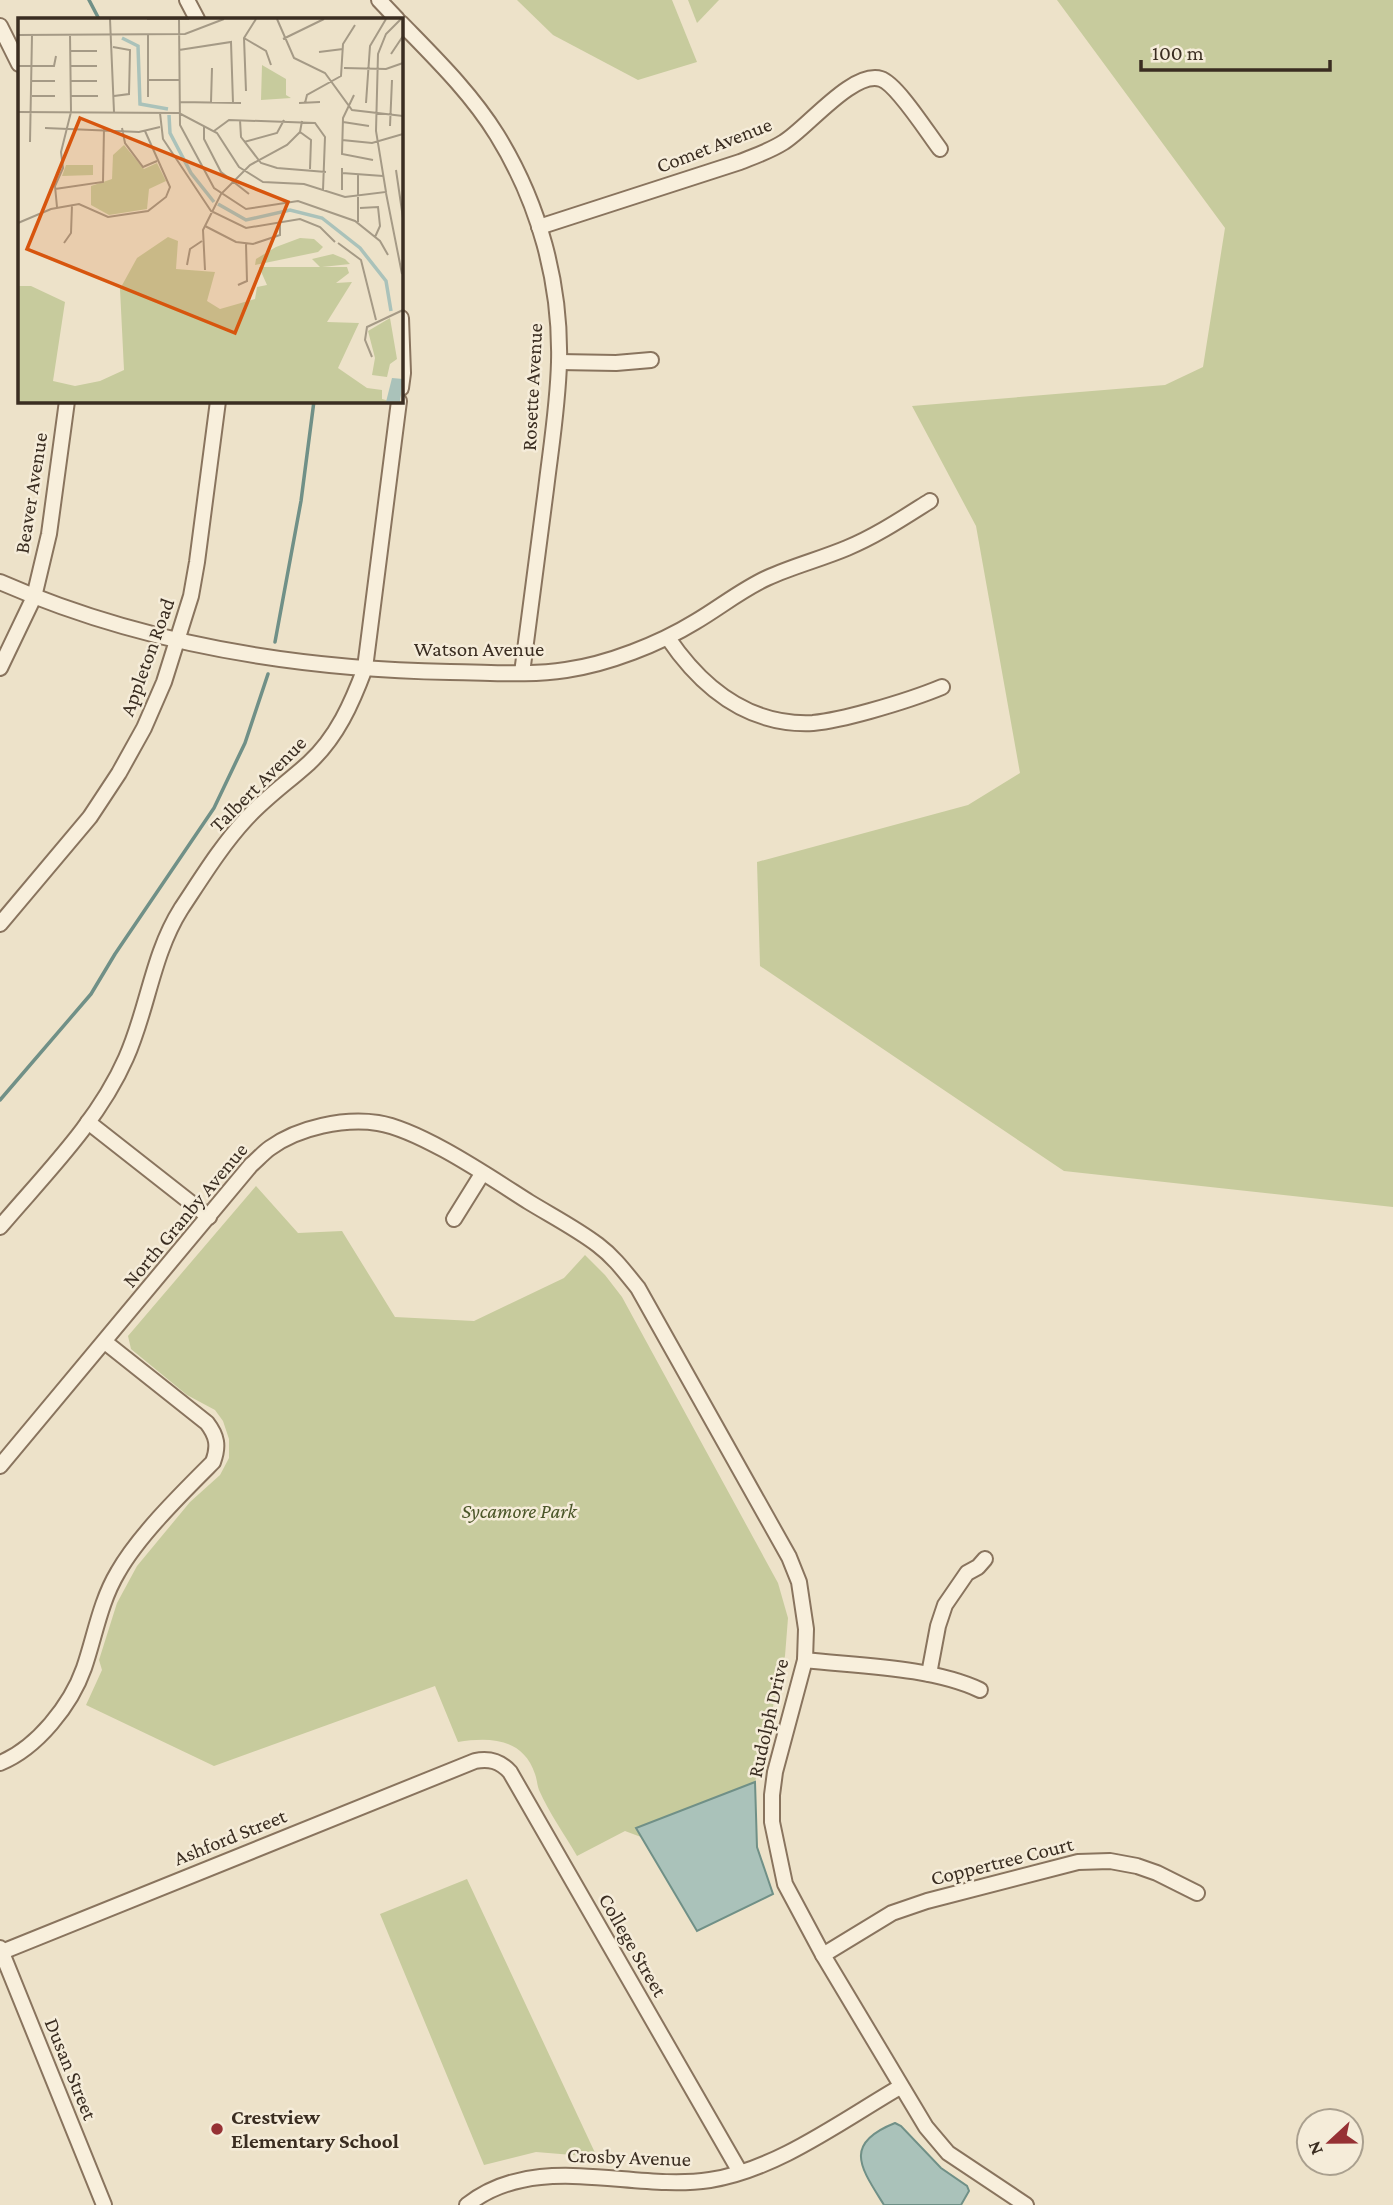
<svg xmlns="http://www.w3.org/2000/svg" width="1393" height="2205" font-family="'Crimson Pro',serif">
<style>
.green{fill:#c7cb9d}
.water{fill:#aac2ba;stroke:#709087;stroke-width:2}
.lines{fill:none;stroke-linecap:round;stroke-linejoin:round}
.stream{stroke:#709087;stroke-width:3.5}
.minor-casing{stroke:#89745e;stroke-width:18}
.minor{stroke:#f8efdc;stroke-width:14}
.poi-dot{fill:#963134;stroke:#f5ecd9;stroke-width:2.5}
.labels{text-anchor:middle;dominant-baseline:central;stroke-width:5;stroke-linejoin:round;paint-order:stroke}
.street-label{font-size:21px;fill:#3a2d21;stroke:#f5ecd9}
.park-label{font-size:21px;font-style:italic;fill:#4b5629;stroke:#f5ecd9}
.poi-label{font-size:21px;font-weight:bold;fill:#3a2d21;stroke:#f5ecd9;text-anchor:start}
.inset-river{fill:none;stroke:#aac2ba;stroke-width:3.5}
.inset-road{fill:none;stroke:#a59a86;stroke-width:2}
.view{fill:#d7550e;fill-opacity:0.15;stroke:#d7550e;stroke-width:3.5}
.inset-edge{fill:none;stroke:#3a2d21;stroke-width:3.5}
</style>
<rect width="100%" height="100%" fill="#ede2c9"/>
<g class="green">
<path d="M 517,0 L 672,0 L 697,62 L 638,80 L 553,35 Z"/>
<path d="M 688,0 L 719,0 L 697,23 Z"/>
<path d="M 1057,0 L 1393,0 L 1393,1207 L 1064,1171 L 760,966 L 757,862 L 968,805 L 1020,773 L 976,526 L 912,406 L 1165,385 L 1203,367 L 1225,228 Z"/>
<path d="M 256,1186 L 298,1233 L 342,1231 L 395,1317 L 474,1321 L 564,1278 L 585,1255 L 605,1275 L 622,1297 L 778,1583 L 788,1618 L 785,1656 L 755,1782 L 636,1828 L 641,1837 L 625,1831 L 577,1856 C 565,1835 549,1813 539,1790 C 537,1785 537,1779 535,1774 C 523,1738 490,1737 458,1742 L 435,1686 L 214,1766 L 86,1705 L 102,1670 L 99,1660 L 117,1603 L 137,1566 L 190,1502 L 220,1475 L 229,1458 L 229,1439 L 223,1421 L 215,1410 L 187,1395 L 131,1349 L 128,1336 Z"/>
<path d="M 467,1879 L 597,2157 L 536,2152 L 484,2165 L 380,1914 Z"/>
</g>
<g class="water">
<path d="M 755,1782 L 757,1847 L 773,1894 L 697,1931 L 636,1828 Z"/>
<path d="M 895,2123 L 901,2126 L 941,2168 L 967,2186 L 969,2191 L 961,2205 L 884,2205 C 861,2168 842,2144 895,2123 Z"/>
</g>
<g class="lines">
<g class="stream">
<path d="M 89,0 L 99,19"/>
<path d="M 275,642 L 301,501 L 314,401"/>
<path d="M 0,1100 L 91,994 L 115,954 L 214,808 L 245,743 L 268,674"/>
</g>
<g class="minor-casing">
<g id="minor">
<path d="M 187,0 L 197,19"/>
<path d="M 379,0 L 397,19"/>
<path d="M 401,23 C 435,58 471,93 497,135 C 539,203 561,283 559,362 C 558,405 551,447 546,489 C 538,550 530,612 522,673"/>
<path d="M 0,26 L 19,64"/>
<path d="M 539,227 L 740,162 C 755,156 770,151 784,142 C 807,128 853,70 881,79 C 897,84 929,135 940,149"/>
<path d="M 401,318 L 403,373 L 401,388"/>
<path d="M 559,362 L 616,363 L 651,360"/>
<path d="M 0,582 C 141,644 296,669 450,672 C 488,672 528,676 566,670 C 608,664 659,644 695,622 C 719,608 741,590 767,578 C 793,566 821,559 847,548 C 876,536 903,518 930,501"/>
<path d="M 668,638 C 702,688 749,726 813,723 C 833,721 852,716 870,711 C 895,704 918,697 942,687"/>
<path d="M 0,668 L 34,597 L 49,534 L 67,401"/>
<path d="M 0,924 L 90,817 L 119,773 L 144,728 L 164,682 L 191,596 L 197,562 L 218,401"/>
<path d="M 88,1122 L 209,1217"/>
<path d="M 454,1219 L 482,1174"/>
<path d="M 0,1227 C 45,1174 98,1122 126,1058 C 148,1009 152,955 181,909 C 201,879 221,846 246,819 C 265,798 288,782 309,763 C 337,737 352,703 365,668 L 399,401"/>
<path d="M 0,1466 L 251,1165 C 257,1160 263,1153 270,1148 C 299,1127 344,1118 378,1123 C 421,1130 491,1178 529,1202 C 552,1216 577,1229 598,1245 C 614,1257 625,1272 638,1288 L 789,1557 L 799,1582 L 806,1629 L 805,1660 L 775,1772 L 772,1795 L 772,1822 L 785,1884 L 823,1955 L 926,2127 L 948,2153 L 1026,2205"/>
<path d="M 805,1660 C 859,1666 931,1667 980,1690"/>
<path d="M 929,1674 L 938,1626 L 945,1605 L 967,1573 L 978,1567 L 985,1559"/>
<path d="M 0,1763 C 37,1748 71,1705 84,1668 C 95,1636 100,1602 118,1572 C 139,1535 183,1492 213,1462 C 219,1446 217,1436 207,1423 L 105,1342"/>
<path d="M 0,1948 L 104,2205"/>
<path d="M 2,1952 L 475,1761 C 489,1758 500,1761 510,1772 L 740,2172"/>
<path d="M 823,1955 L 892,1913 L 927,1901 L 1078,1862 L 1110,1861 L 1137,1866 L 1157,1873 L 1197,1893"/>
<path d="M 467,2205 C 537,2150 630,2192 710,2180 C 776,2170 843,2120 900,2087"/>
</g>
</g>
<use href="#minor" class="minor"/>
</g>
<circle class="poi-dot" cx="217" cy="2129" r="7"/>
<g class="labels">
<g class="street-label">
<text transform="translate(714 145) rotate(-21)">Comet Avenue</text>
<text transform="translate(532 387) rotate(-87)">Rosette Avenue</text>
<text transform="translate(31 493) rotate(-81)">Beaver Avenue</text>
<text x="479" y="649">Watson Avenue</text>
<text transform="translate(147 657) rotate(-70)">Appleton Road</text>
<text transform="translate(258 784) rotate(-45)">Talbert Avenue</text>
<text transform="translate(185 1215) rotate(-50)">North Granby Avenue</text>
<text transform="translate(768 1718) rotate(-77)">Rudolph Drive</text>
<text transform="translate(230 1837) rotate(-22)">Ashford Street</text>
<text transform="translate(1002 1861) rotate(-14)">Coppertree Court</text>
<text transform="translate(633 1945) rotate(60)">College Street</text>
<text transform="translate(71 2069) rotate(68)">Dusan Street</text>
<text transform="translate(629 2157) rotate(2)">Crosby Avenue</text>
</g>
<g class="park-label">
<text x="519" y="1511">Sycamore Park</text>
</g>
<g class="poi-label">
<text x="231" y="2117">Crestview<tspan x="231" dy="24">Elementary School</tspan></text>
</g>
</g>
<g transform="translate(18 18)">
<rect width="385" height="385" fill="#ede2c9"/>
<path d="M 244,47 L 268,61 L 268,77 L 273,80 L 243,82 ZM 106,127 L 126,151 L 139,145 L 148,163 L 131,171 L 129,191 L 91,197 L 73,187 L 73,168 L 94,161 L 95,137 ZM 48,147 L 75,147 L 75,157 L 44,158 ZM 150,219 L 160,223 L 158,251 L 197,254 L 189,283 L 202,291 L 237,281 L 239,269 L 249,267 L 241,249 L 302,249 L 294,241 L 315,236 L 327,241 L 332,246 L 304,249 L 329,249 L 331,255 L 318,265 L 334,264 L 309,304 L 341,305 L 320,350 L 349,370 L 364,372 L 364,381 L 375,384 L 0,384 L 0,268 L 13,268 L 47,284 L 35,363 L 57,368 L 82,363 L 106,352 L 102,271 L 119,240 ZM 296,221 L 305,229 L 300,234 L 237,247 L 238,241 L 258,229 L 282,220 ZM 372,300 L 379,341 L 372,346 L 369,359 L 354,357 L 357,340 L 350,313 Z" fill="#c7cb9d"/>
<path d="M 374,360 L 385,361 L 382,384 L 368,384 Z" fill="#aac2ba"/>
<path class="inset-river" d="M 104,20 L 120,28 L 122,86 L 150,91M 151,97 L 152,115 L 173,155 L 196,184M 200,186 L 228,202 L 272,192 L 304,200 L 342,230 L 368,263 L 373,293"/>
<path class="inset-road" d="M 92,1 L 96,94M 129,1 L 171,1M 161,1 L 162,107 L 196,170 L 228,191 L 280,183 L 337,203 L 362,223 L 370,237M 259,1 L 276,40 L 307,55 L 334,92 L 385,98M 0,17 L 167,16 L 206,1M 130,17 L 130,79M 226,20 L 248,33 L 253,47M 265,21 L 306,1M 95,29 L 112,32 L 111,76 L 96,78M 161,32 L 213,24 L 215,85M 53,33 L 79,33M 301,34 L 325,31M 373,36 L 385,18M 0,48 L 36,48 L 38,38M 53,48 L 79,48M 326,50 L 368,51 L 385,45M 130,62 L 161,62M 14,63 L 37,63M 53,63 L 79,63M 228,73 L 226,20 L 238,1M 336,77 L 325,100 L 324,136 L 355,142M 14,78 L 37,78M 53,78 L 80,78M 161,84 L 223,85M 193,84 L 194,50M 281,85 L 302,84M 287,85 L 289,77 L 323,58 L 325,26 L 337,7M 348,85 L 352,28 L 368,1M 0,94 L 161,95 L 199,115 L 221,149 L 245,164 L 286,166 L 327,179 L 368,174 L 358,113 L 360,36 L 368,16 L 383,1M 142,95 L 145,121 L 193,193 L 228,210 L 282,201 L 302,209 L 317,224M 222,102 L 223,119 L 243,145 L 259,150 L 308,154M 325,104 L 351,108M 186,108 L 186,121 L 203,154 L 231,176M 372,108 L 374,62M 27,110 L 121,114 L 142,109M 104,110 L 107,125 L 125,149 L 139,143M 196,113 L 211,102 L 297,105 L 307,119 L 305,172M 282,114 L 293,122 L 292,151M 324,122 L 354,125 L 385,116M 12,124 L 14,17M 226,124 L 259,115 L 266,102M 324,150 L 324,172M 378,152 L 385,200M 324,155 L 365,158M 37,171 L 85,164 L 86,110M 368,175 L 384,256M 39,189 L 37,168 L 45,150 L 43,134 L 53,94 L 52,16M 342,190 L 360,189 L 362,208 L 357,219M 340,204 L 340,157M 0,205 L 33,191 L 61,186 L 90,199 L 130,193 L 148,179 L 152,169 L 127,113M 187,208 L 218,224 L 235,226 L 262,217 L 262,202M 46,225 L 53,215 L 54,187M 320,225 L 343,242 L 358,302M 169,247 L 172,231 L 184,223M 187,252 L 185,212 L 203,176 L 232,147 L 269,127 L 282,114 L 284,103M 220,267 L 229,263 L 228,226M 354,339 L 347,322 L 349,309 L 385,292"/>
<path class="view" d="M 62,100 L 270,184 L 217,315 L 9,231 Z"/>
<rect width="385" height="385" class="inset-edge"/>
</g>
<g transform="translate(1330 2142) rotate(248)"><circle r="33" fill="#f5ecd9" stroke="#aaa08f" stroke-width="2"/>
<path d="M0-5L12 26L0 18L-12 26Z" fill="#963134"/>
<text y="-10" font-size="19" font-weight="bold" text-anchor="middle" fill="#3a2d21">N</text>
</g>
<path d="M1141 60v10h189v-10" fill="none" stroke="#3a2d21" stroke-width="3.5"/>
<text x="1152" y="60" font-size="21" fill="#3a2d21" stroke="#f5ecd9" stroke-width="5" paint-order="stroke">100 m</text>
</svg>
